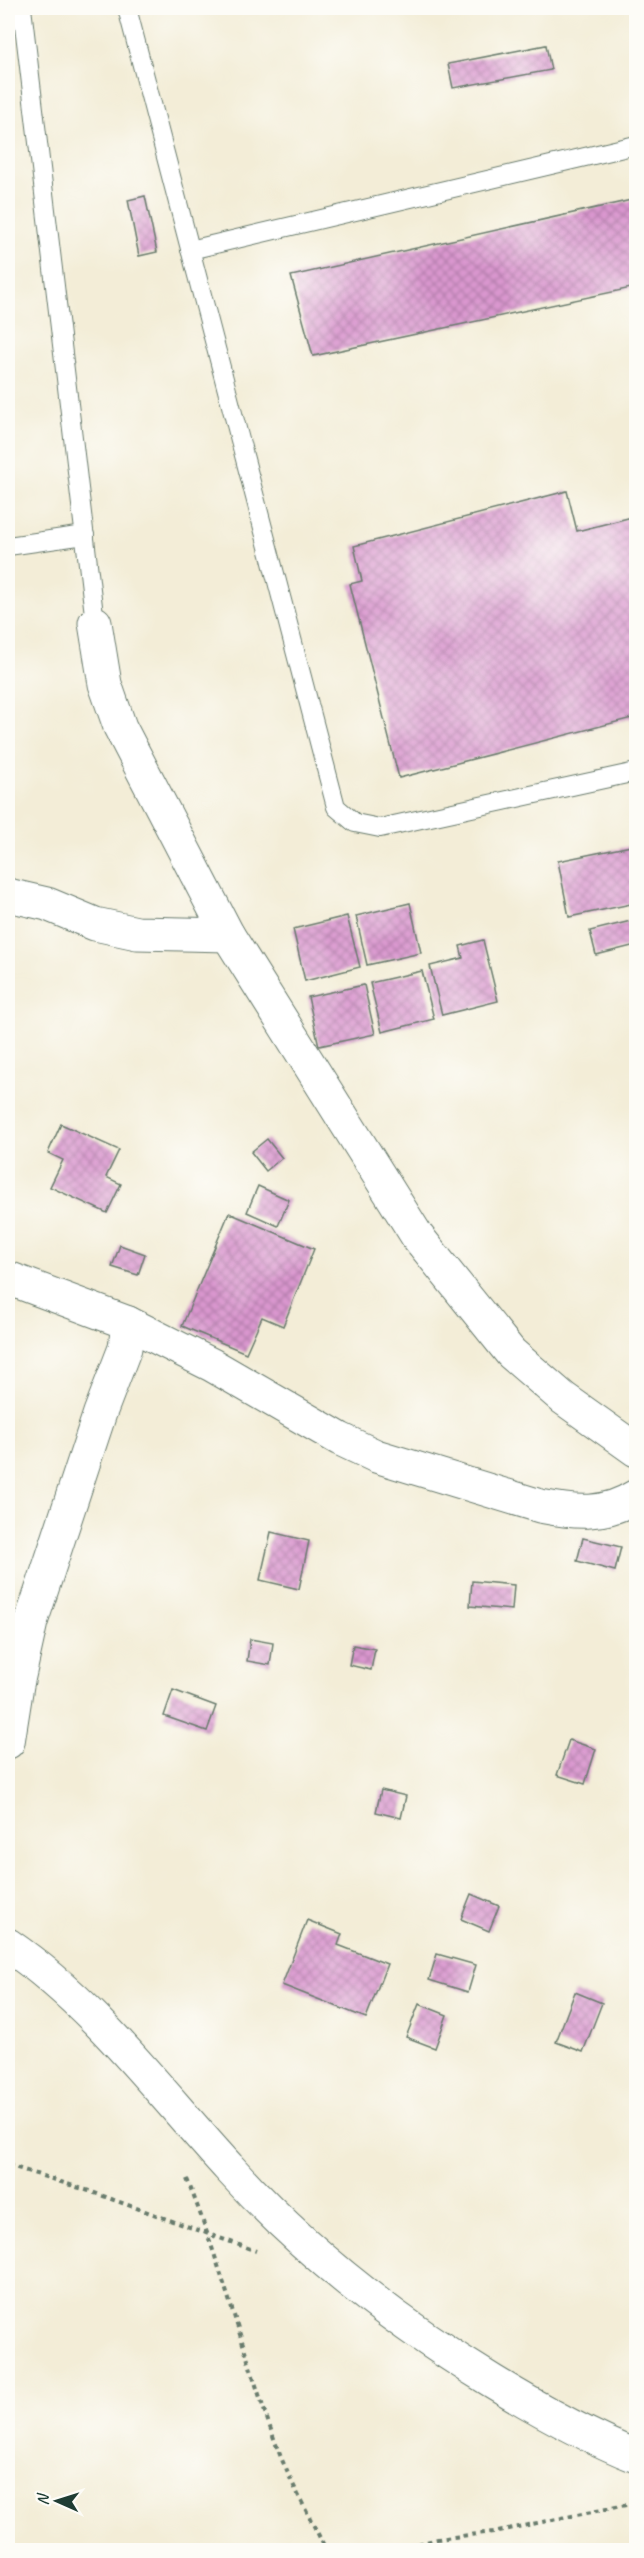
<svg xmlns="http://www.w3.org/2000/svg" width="644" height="2558" font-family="Caveat,sans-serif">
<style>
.building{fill:url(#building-cross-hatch)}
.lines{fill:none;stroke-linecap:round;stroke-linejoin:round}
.service-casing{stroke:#697b6d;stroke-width:20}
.minor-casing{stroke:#697b6d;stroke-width:35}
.path{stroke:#697b6d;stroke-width:4;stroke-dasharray:4.5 4.5;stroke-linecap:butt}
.service{stroke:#fff;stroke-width:18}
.minor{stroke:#fff;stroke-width:33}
</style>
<defs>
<pattern id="building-cross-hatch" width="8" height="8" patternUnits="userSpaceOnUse" patternTransform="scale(1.5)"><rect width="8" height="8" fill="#da97cf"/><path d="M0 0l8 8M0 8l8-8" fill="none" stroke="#b07ca9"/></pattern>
</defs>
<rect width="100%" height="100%" fill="#fdfcf7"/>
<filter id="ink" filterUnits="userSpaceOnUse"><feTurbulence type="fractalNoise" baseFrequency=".0167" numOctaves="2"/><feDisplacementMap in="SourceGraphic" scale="12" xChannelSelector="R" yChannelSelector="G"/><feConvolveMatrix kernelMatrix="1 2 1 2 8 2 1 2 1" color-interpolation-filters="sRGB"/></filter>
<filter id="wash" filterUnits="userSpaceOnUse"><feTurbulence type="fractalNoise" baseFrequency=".008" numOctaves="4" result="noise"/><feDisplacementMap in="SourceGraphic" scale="24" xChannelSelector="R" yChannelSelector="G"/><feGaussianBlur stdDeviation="1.35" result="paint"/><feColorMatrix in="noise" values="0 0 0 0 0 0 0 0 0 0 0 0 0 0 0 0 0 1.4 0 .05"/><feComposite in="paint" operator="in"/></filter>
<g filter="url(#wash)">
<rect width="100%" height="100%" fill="#f3edd7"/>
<g id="blocks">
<g class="building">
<path d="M 546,45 L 551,70 L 453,88 L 448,64 Z"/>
<path d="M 145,196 L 157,252 L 139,256 L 128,200 Z"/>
<path d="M 636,199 L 636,287 L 313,356 L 291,276 Z"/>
<path d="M 567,491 L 577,531 L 636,516 L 636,717 L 399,778 L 350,584 L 362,581 L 354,546 Z"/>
<path d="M 636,845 L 636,903 L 569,917 L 558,861 Z"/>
<path d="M 410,903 L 421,953 L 367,965 L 356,916 Z"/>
<path d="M 347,916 L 360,967 L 305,981 L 293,929 Z"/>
<path d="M 635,920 L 636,945 L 596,955 L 590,931 Z"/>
<path d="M 483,940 L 498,1001 L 442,1015 L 430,966 L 463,958 L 460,946 Z"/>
<path d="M 422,971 L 434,1019 L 382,1032 L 370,983 Z"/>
<path d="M 364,985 L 375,1034 L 319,1046 L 308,997 Z"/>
<path d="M 61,1124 L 119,1150 L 106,1177 L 121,1184 L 107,1213 L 50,1187 L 63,1160 L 48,1153 Z"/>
<path d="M 267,1139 L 282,1158 L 266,1171 L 251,1152 Z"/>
<path d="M 258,1186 L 289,1200 L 278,1226 L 247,1212 Z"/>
<path d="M 229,1213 L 314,1249 L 283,1326 L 262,1317 L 246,1353 L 182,1326 Z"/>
<path d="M 120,1245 L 145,1254 L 138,1275 L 112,1267 Z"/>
<path d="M 271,1532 L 309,1541 L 299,1589 L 260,1580 Z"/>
<path d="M 583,1538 L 621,1547 L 615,1571 L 577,1561 Z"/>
<path d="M 472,1581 L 514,1585 L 512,1610 L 470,1606 Z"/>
<path d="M 250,1639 L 273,1643 L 270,1665 L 247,1661 Z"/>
<path d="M 353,1645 L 375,1649 L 371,1670 L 349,1665 Z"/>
<path d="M 173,1690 L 216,1706 L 207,1731 L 164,1716 Z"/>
<path d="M 569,1740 L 596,1749 L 585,1784 L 557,1775 Z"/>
<path d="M 381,1790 L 406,1796 L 401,1818 L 376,1812 Z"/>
<path d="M 471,1894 L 499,1906 L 489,1931 L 461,1919 Z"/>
<path d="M 307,1920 L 342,1934 L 338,1945 L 387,1964 L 366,2018 L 282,1985 Z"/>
<path d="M 437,1954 L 476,1965 L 468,1992 L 429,1980 Z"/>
<path d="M 575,1992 L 602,2003 L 583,2052 L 556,2042 Z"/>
<path d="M 419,2004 L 447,2015 L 435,2048 L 406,2037 Z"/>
</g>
</g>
</g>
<g filter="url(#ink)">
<use href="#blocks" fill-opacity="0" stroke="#697b6d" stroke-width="1.5"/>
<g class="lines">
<g class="service-casing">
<g id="service">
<path d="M 22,8 L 95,623"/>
<path d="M 127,8 L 336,807 L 355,823 L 380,828 L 636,772"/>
<path d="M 190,250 L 636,145"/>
<path d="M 8,546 L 85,535"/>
</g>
</g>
<g class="minor-casing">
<g id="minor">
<path d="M 95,623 L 105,684 L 120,727 L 228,935 L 417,1236 L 511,1353 L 563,1398 L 636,1450"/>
<path d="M 8,895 L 47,904 L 95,924 L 137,933 L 228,935"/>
<path d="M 8,1278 L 128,1323"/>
<path d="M 8,1742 L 17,1685 L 31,1622 L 100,1413 L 125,1348 L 128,1323 L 212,1365 L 340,1439 L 376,1456 L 540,1506 C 576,1513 605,1516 636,1496"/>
<path d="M 8,1945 C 96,2005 159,2092 231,2170 C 307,2254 395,2322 492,2381 C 538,2409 586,2436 636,2456"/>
</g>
</g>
<g class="path">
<path d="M 8,2165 L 89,2191 L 256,2251"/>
<path d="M 187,2179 C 222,2267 245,2358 277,2447 C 290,2482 310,2517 326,2550"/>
<path d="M 392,2550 L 438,2539 L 493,2532 L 636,2503"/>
</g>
<use href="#service" class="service"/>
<use href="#minor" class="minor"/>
</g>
</g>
<rect width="644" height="2558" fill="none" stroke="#fdfcf7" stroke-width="30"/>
<g transform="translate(57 2501) rotate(273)" stroke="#fdfcf7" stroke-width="4.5" paint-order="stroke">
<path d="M0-4.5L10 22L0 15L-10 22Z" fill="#1f3d34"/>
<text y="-9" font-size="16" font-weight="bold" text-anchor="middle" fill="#1f3d34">N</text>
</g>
</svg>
